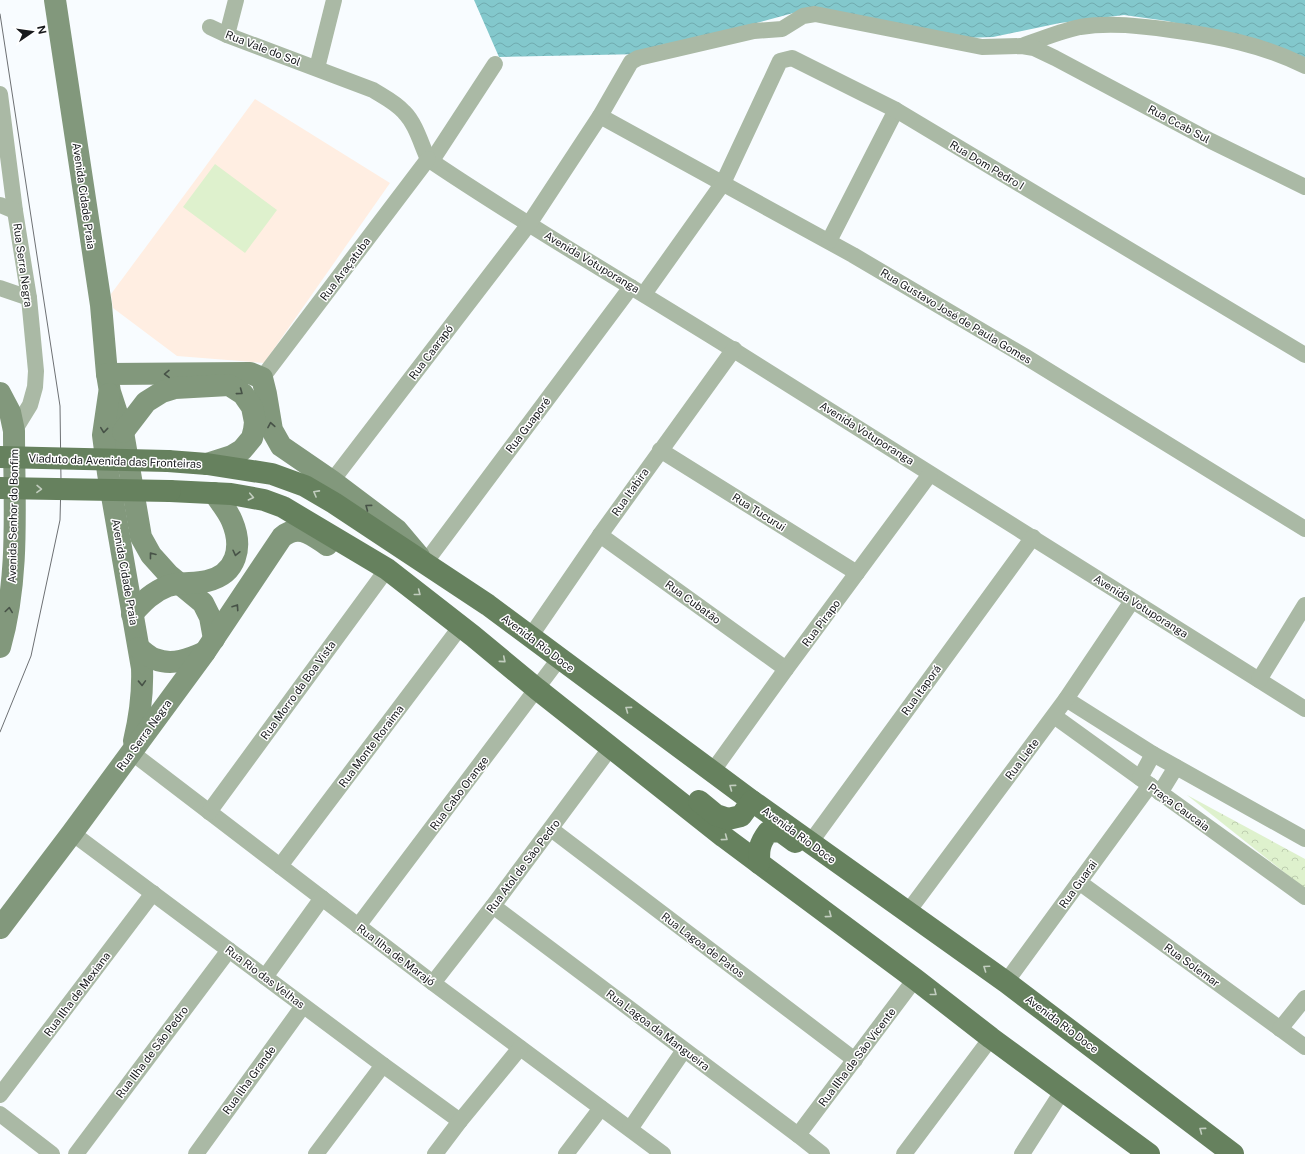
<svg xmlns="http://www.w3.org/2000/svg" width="1305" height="1154" font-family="'Public Sans',sans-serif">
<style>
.education{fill:#ffeee2}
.green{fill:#def1cd}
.park{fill:url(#park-crowns)}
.water{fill:url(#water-waves)}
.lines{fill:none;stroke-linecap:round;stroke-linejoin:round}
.street{stroke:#aab9a5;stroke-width:16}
.secondary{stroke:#82987c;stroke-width:22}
.primary{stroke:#66815e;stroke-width:22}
.tram{stroke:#6d7073;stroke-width:1}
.primary-bridge{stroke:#66815e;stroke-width:22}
.oneway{stroke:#475247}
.oneway2{stroke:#c2cdbf}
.labels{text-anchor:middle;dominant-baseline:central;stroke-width:3;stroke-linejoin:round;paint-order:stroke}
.street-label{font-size:11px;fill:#17191c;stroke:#fff}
</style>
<defs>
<pattern id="park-crowns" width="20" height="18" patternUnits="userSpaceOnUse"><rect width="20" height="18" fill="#def1cd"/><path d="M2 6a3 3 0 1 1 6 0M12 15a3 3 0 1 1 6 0" fill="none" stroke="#beceaf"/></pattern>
<pattern id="water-waves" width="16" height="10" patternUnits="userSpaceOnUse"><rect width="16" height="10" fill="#83c8cc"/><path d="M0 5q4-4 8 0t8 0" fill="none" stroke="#70abaf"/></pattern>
</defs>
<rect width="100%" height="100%" fill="#f8fcff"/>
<path class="education" d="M 255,99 L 390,183 L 264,363 L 177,356 L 113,308 L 111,294 L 194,182 Z"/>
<path class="green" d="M 215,164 L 277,210 L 245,253 L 183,207 Z"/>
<path class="park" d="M 1187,795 L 1305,859 L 1305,889 Z"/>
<path class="water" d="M 474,0 L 1305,0 L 1305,60 L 1278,47 L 1167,21 L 1124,15 L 1060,23 L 993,37 L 964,38 L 808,9 L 643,54 L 499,57 Z"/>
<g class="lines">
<g class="street">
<path d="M 210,27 L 227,35 L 373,90 C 384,97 395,102 404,112 C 416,124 421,144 428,159"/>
<path d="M 227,35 L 236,0"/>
<path d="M 1022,46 C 1041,39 1061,31 1080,27 C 1110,22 1141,26 1171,30 C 1217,36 1264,45 1305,66"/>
<path d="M 317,68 L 334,0"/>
<path d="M 0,94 L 15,211 L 29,298 L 36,371 L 35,387 L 30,405 L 14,431"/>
<path d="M 600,116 L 853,255 L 1026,357 L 1305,529"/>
<path d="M 428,159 C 527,226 631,286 732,349 C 924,468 1113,590 1305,709"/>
<path d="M 431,162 L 495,64"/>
<path d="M 0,205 L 15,211"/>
<path d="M 829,241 L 896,110"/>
<path d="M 0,288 L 29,298"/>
<path d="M 644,294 L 723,183 L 780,61 L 792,58 L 896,110 L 1305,355"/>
<path d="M 262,378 L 428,159"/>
<path d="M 660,450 L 857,573"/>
<path d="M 332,481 L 529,224 L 600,116 L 631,62 L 638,58 L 754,31 L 782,29 L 803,16 L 815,14 L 982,47 L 1022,46 L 1034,48 L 1055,58 L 1211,141 L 1305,187"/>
<path d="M 600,535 L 786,669"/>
<path d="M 425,563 L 631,287"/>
<path d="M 530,637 L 600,535 L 734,349"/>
<path d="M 1259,680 L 1305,605"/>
<path d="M 1066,699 L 1153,754 L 1305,839"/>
<path d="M 1054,716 L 1305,897"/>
<path d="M 131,752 L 433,983 L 663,1154"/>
<path d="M 712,772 L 786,669 L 930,474"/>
<path d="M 1140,778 L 1153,754"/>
<path d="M 1160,793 L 1176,767"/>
<path d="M 209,812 L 387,569"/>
<path d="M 551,829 L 855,1060"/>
<path d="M 72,833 L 383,1065 L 460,1121"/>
<path d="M 810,843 L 1033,537"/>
<path d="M 280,866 L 461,626"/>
<path d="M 1079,882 L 1305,1047"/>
<path d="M 493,906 L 798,1135 L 822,1154"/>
<path d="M 907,913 L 1066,699 L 1132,601"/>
<path d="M 358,926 L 559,659"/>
<path d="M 265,977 L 322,898"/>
<path d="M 1006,982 L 1150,785"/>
<path d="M 433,983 L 493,906 L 611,747"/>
<path d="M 1280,1029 L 1305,998"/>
<path d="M 0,1095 L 153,893"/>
<path d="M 0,1114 L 52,1154"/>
<path d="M 630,1129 L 684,1050"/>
<path d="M 798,1135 L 915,979"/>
<path d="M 76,1154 L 229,950"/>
<path d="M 196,1154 L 303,1006"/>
<path d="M 316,1154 L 383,1065"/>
<path d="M 435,1154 L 460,1121 L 520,1048"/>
<path d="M 566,1154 L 601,1108"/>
<path d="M 904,1154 L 991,1038"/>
<path d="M 1022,1154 L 1063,1090"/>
</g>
<g class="secondary">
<path d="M 55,0 L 101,305 L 107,374 L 110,392 L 123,432 L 141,537 L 151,555 L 169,575 L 203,603 L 210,617 L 214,639"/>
<path d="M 107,374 L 250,373 L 262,378 L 266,394 L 272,430 L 281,446 L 332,481 L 397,530 L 419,556"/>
<path d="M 0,393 L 10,412 L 14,431 C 14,504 20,577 0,647"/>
<path d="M 109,394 L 103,435 L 108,473 L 142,668 C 143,694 140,716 134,741"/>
<path d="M 123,432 L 146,402 L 162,392 L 175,388 L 229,385 L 243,394 L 252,407 L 255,422 L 254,430 L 252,438 L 242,450 L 232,456 L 207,464"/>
<path d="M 132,614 C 143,602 152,592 168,586 C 181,582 194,584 207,581 C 237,574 243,547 232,521 C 228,511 220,502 214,493"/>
<path d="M 139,648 C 144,652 149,657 155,659 C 172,666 190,659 205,652"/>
<path d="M 0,928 L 72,833 L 205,652 L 282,537 C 299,523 312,535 327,545"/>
</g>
<g class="primary">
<path d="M 168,461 L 207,464 L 272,474 L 305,486 L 334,503 L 488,605 L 752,801 L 1006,982 L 1233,1154"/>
<path d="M 170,491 L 231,494 L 264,500 L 283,507 L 387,569 L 473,636 L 537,689 L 724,837 L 915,979 L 991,1038 L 1149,1154"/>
<path d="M 699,801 L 716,815 L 728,819 L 741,816 L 752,801"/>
<path d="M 759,863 C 759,849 759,844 768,832 L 780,831 L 795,842"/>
</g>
<path class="tram" d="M 0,14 L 60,406 L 61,481 L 60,520 L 31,656 L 0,732"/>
<g class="primary-bridge">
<path d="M 0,457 L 168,461"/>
<path d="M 0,488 L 170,491"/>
</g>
</g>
<defs><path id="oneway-chevron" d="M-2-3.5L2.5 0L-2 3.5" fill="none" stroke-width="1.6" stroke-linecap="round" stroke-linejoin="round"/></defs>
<g class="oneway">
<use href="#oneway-chevron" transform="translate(167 374) rotate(179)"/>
<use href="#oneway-chevron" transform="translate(240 392) rotate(37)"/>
<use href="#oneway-chevron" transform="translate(271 425) rotate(-100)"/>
<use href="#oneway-chevron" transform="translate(104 430) rotate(96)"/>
<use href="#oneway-chevron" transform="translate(368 507) rotate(-143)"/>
<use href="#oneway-chevron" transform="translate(236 553) rotate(103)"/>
<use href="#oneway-chevron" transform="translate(152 555) rotate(-128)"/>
<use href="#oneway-chevron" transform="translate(236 607) rotate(-56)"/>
<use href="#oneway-chevron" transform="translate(9 610) rotate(-82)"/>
<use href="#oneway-chevron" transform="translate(142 683) rotate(88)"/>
</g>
<g class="oneway2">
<use href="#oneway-chevron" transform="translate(39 489) rotate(1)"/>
<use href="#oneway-chevron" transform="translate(316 493) rotate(-151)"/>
<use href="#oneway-chevron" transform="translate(251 497) rotate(12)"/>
<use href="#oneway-chevron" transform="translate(418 593) rotate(38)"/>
<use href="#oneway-chevron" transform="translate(503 660) rotate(40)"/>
<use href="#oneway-chevron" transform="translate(628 709) rotate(-144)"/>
<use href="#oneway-chevron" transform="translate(732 787) rotate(-143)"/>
<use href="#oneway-chevron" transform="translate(725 838) rotate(37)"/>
<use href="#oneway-chevron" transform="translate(829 915) rotate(37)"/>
<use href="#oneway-chevron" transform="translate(986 968) rotate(-145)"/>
<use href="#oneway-chevron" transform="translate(934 993) rotate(38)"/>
<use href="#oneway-chevron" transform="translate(1202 1130) rotate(-143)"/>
</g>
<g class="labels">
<g class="street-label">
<text transform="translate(263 48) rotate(21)">Rua Vale do Sol</text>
<text transform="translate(1179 124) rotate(28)">Rua Ccab Sul</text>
<text transform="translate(987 165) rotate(31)">Rua Dom Pedro I</text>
<text transform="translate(84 196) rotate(82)">Avenida Cidade Praia</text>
<text transform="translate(592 262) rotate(31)">Avenida Votuporanga</text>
<text transform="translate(23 265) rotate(82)">Rua Serra Negra</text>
<text transform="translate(345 269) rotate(-53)">Rua Araçatuba</text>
<text transform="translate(956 316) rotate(31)">Rua Gustavo José de Paula Gomes</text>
<text transform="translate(431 352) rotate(-53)">Rua Caarapó</text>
<text transform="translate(528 425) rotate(-53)">Rua Guaporé</text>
<text transform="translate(867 433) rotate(32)">Avenida Votuporanga</text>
<text transform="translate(115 461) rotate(2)">Viaduto da Avenida das Fronteiras</text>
<text transform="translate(630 492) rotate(-55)">Rua Itabira</text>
<text transform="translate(759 512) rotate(32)">Rua Tucurui</text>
<text transform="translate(13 516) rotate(-89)">Avenida Senhor do Bonfim</text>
<text transform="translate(125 572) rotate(80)">Avenida Cidade Praia</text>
<text transform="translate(693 602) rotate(36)">Rua Cubatão</text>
<text transform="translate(1141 606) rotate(32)">Avenida Votuporanga</text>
<text transform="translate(821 623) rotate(-53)">Rua Pirapo</text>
<text transform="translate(538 643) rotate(37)">Avenida Rio Doce</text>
<text transform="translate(298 690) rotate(-54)">Rua Morro da Boa Vista</text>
<text transform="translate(921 690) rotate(-54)">Rua Itaporá</text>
<text transform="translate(144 735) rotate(-54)">Rua Serra Negra</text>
<text transform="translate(371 746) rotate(-53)">Rua Monte Roraima</text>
<text transform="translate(1022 759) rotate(-53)">Rua Liete</text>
<text transform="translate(459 793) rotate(-53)">Rua Cabo Orange</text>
<text transform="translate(1179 807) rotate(36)">Praça Caucaia</text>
<text transform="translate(799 835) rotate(36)">Avenida Rio Doce</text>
<text transform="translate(523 866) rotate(-53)">Rua Atol de São Pedro</text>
<text transform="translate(1078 884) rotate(-54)">Rua Guarai</text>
<text transform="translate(703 945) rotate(37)">Rua Lagoa de Patos</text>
<text transform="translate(396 955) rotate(37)">Rua Ilha de Marajó</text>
<text transform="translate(1192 965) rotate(36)">Rua Solemar</text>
<text transform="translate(265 977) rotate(37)">Rua Rio das Velhas</text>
<text transform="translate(77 994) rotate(-53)">Rua Ilha de Mexiana</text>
<text transform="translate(1062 1024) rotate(37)">Avenida Rio Doce</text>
<text transform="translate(658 1030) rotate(37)">Rua Lagoa da Mangueira</text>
<text transform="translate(152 1052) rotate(-53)">Rua Ilha de São Pedro</text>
<text transform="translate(857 1057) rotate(-53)">Rua Ilha de São Vicente</text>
<text transform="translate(249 1080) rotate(-54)">Rua Ilha Grande</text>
</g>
</g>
<g transform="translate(32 32) rotate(77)" stroke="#ffffff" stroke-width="3" paint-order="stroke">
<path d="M0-3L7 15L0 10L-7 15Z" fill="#17191c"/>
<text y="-6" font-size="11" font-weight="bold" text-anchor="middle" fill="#17191c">N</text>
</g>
</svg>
